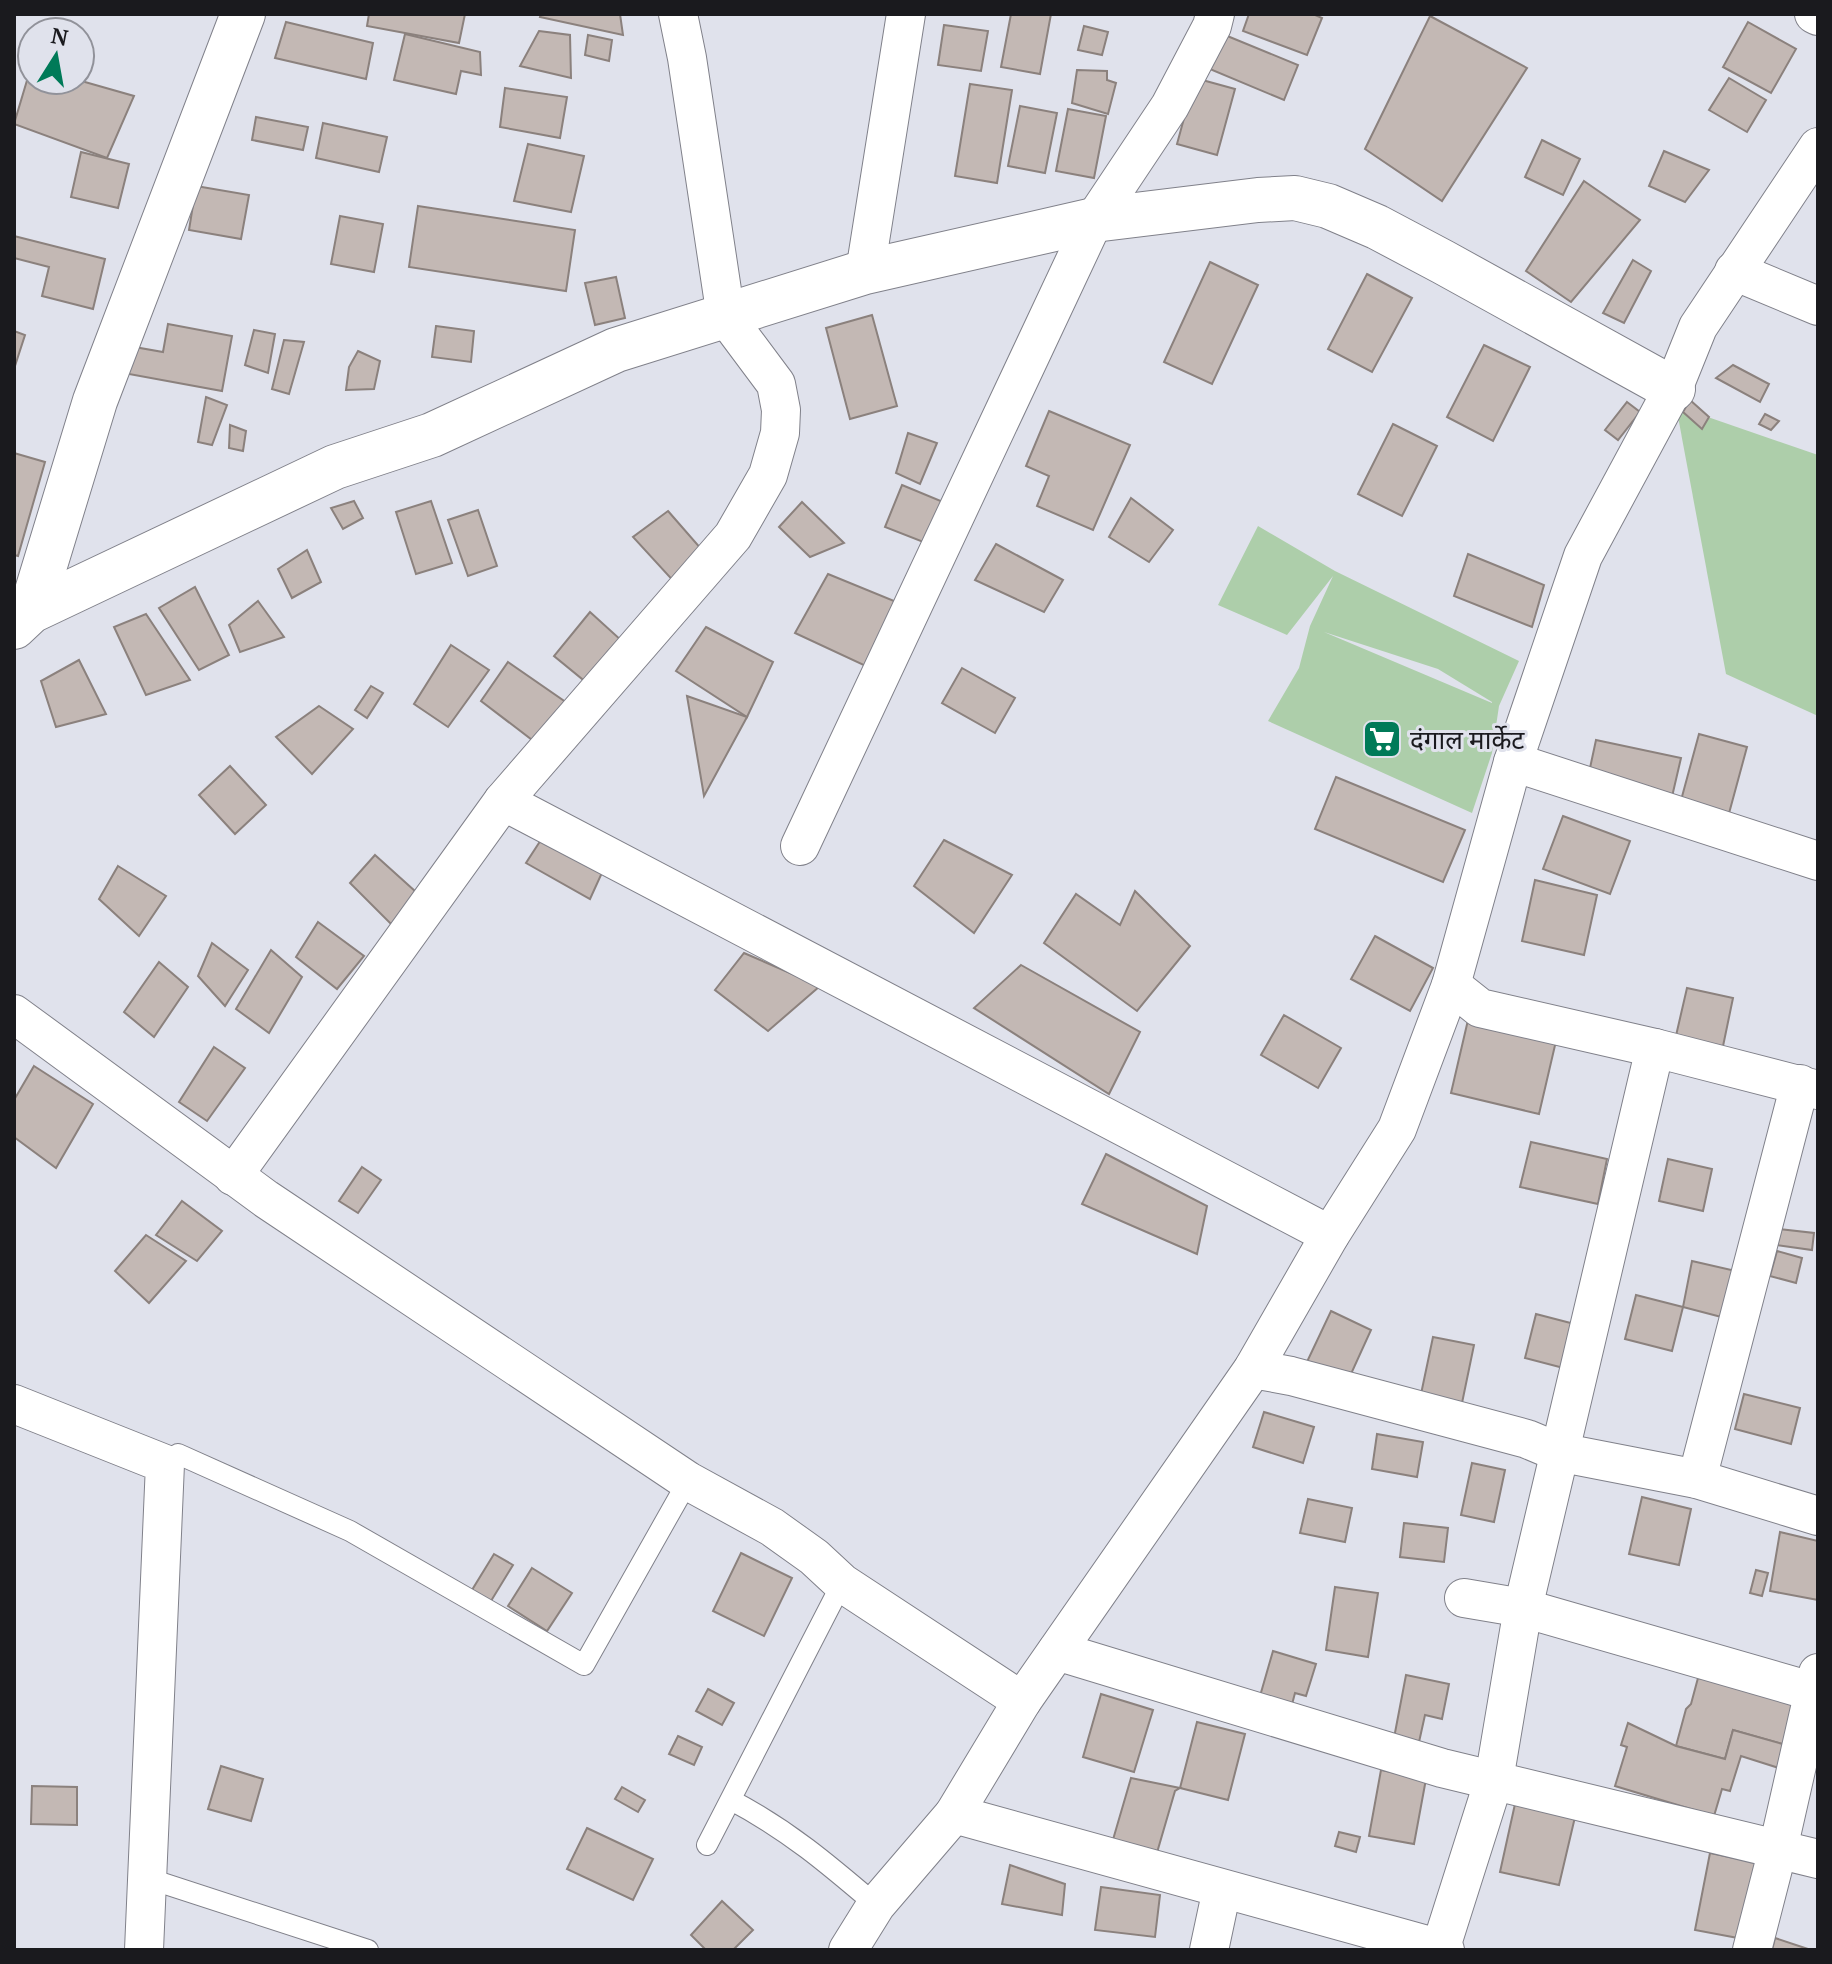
<svg xmlns="http://www.w3.org/2000/svg" width="1832" height="1964" font-family="'PT Serif','Noto Sans Devanagari',serif">
<style>
.green{fill:#adceaa;fill-rule:evenodd}
.building{fill:#c3b8b4;stroke:#8b817d;stroke-width:2}
.lines{fill:none;stroke-linecap:round;stroke-linejoin:round}
.lane-casing{stroke:#80818a;stroke-width:22}
.street-casing{stroke:#80818a;stroke-width:40}
.secondary-casing{stroke:#80818a;stroke-width:46}
.lane{stroke:#fff;stroke-width:20}
.street{stroke:#fff;stroke-width:38}
.secondary{stroke:#fff;stroke-width:44}
.labels{text-anchor:middle;dominant-baseline:central;stroke-width:6;stroke-linejoin:round;paint-order:stroke}
.poi-label{font-size:26px;fill:#1a1a1e;stroke:#e0e2ec;text-anchor:start}
</style>
<rect width="100%" height="100%" fill="#e0e2ec"/>
<g class="green">
<path d="M 1676,406 L 1818,455 L 1818,716 L 1726,674 Z"/>
<path d="M 1258,526 L 1335,571 L 1519,661 L 1499,706 L 1492,753 L 1472,813 L 1268,721 L 1299,668 L 1310,626 L 1333,576 L 1287,635 L 1218,605 ZM 1324,632 L 1438,669 L 1492,702 L 1492,703 Z"/>
</g>
<g class="building">
<path d="M 369,14 L 465,14 L 459,43 L 367,26 Z"/>
<path d="M 541,14 L 620,14 L 623,35 L 540,17 Z"/>
<path d="M 1011,14 L 1051,14 L 1040,74 L 1001,67 Z"/>
<path d="M 1249,14 L 1313,14 L 1322,18 L 1307,55 L 1243,31 Z"/>
<path d="M 1430,16 L 1527,68 L 1442,201 L 1365,149 Z"/>
<path d="M 286,22 L 373,43 L 366,79 L 275,58 Z"/>
<path d="M 1748,22 L 1796,49 L 1771,93 L 1723,67 Z"/>
<path d="M 944,25 L 988,31 L 981,71 L 938,65 Z"/>
<path d="M 1084,26 L 1108,32 L 1102,55 L 1078,50 Z"/>
<path d="M 539,31 L 570,35 L 571,78 L 520,66 Z"/>
<path d="M 1220,33 L 1298,65 L 1284,100 L 1205,67 Z"/>
<path d="M 405,34 L 480,52 L 481,75 L 461,71 L 456,94 L 394,80 Z"/>
<path d="M 588,35 L 612,40 L 609,61 L 585,55 Z"/>
<path d="M 31,67 L 32,80 L 78,80 L 134,96 L 107,158 L 14,124 Z"/>
<path d="M 1077,70 L 1107,71 L 1107,80 L 1116,83 L 1108,114 L 1072,103 Z"/>
<path d="M 1195,78 L 1235,89 L 1217,155 L 1177,144 Z"/>
<path d="M 1729,78 L 1766,100 L 1747,132 L 1709,110 Z"/>
<path d="M 970,84 L 1012,90 L 997,183 L 955,176 Z"/>
<path d="M 505,88 L 567,97 L 560,138 L 500,127 Z"/>
<path d="M 1020,106 L 1057,113 L 1045,173 L 1008,166 Z"/>
<path d="M 1068,109 L 1106,116 L 1094,178 L 1056,171 Z"/>
<path d="M 256,117 L 308,127 L 303,150 L 252,140 Z"/>
<path d="M 323,123 L 387,137 L 379,172 L 316,158 Z"/>
<path d="M 1542,140 L 1580,159 L 1563,195 L 1525,177 Z"/>
<path d="M 528,144 L 584,156 L 571,212 L 514,201 Z"/>
<path d="M 1664,151 L 1709,170 L 1685,202 L 1649,186 Z"/>
<path d="M 81,152 L 129,164 L 118,208 L 71,197 Z"/>
<path d="M 1584,181 L 1640,220 L 1571,302 L 1526,271 Z"/>
<path d="M 196,186 L 249,195 L 241,239 L 189,230 Z"/>
<path d="M 418,206 L 575,230 L 566,291 L 409,267 Z"/>
<path d="M 340,216 L 383,224 L 374,272 L 331,264 Z"/>
<path d="M 14,236 L 105,259 L 93,309 L 42,296 L 49,267 L 14,258 Z"/>
<path d="M 1633,260 L 1651,271 L 1624,323 L 1603,313 Z"/>
<path d="M 1210,262 L 1258,285 L 1212,384 L 1164,362 Z"/>
<path d="M 1367,274 L 1412,298 L 1372,372 L 1328,349 Z"/>
<path d="M 616,277 L 625,318 L 595,325 L 585,283 Z"/>
<path d="M 872,315 L 897,406 L 850,419 L 826,328 Z"/>
<path d="M 168,324 L 232,336 L 222,391 L 118,372 L 123,345 L 163,352 Z"/>
<path d="M 436,326 L 474,331 L 471,362 L 432,357 Z"/>
<path d="M 254,330 L 275,334 L 268,373 L 245,365 Z"/>
<path d="M 14,331 L 25,335 L 14,369 Z"/>
<path d="M 284,340 L 304,342 L 289,394 L 272,389 Z"/>
<path d="M 1484,345 L 1530,367 L 1493,441 L 1447,417 Z"/>
<path d="M 358,351 L 380,361 L 374,389 L 346,390 L 349,367 Z"/>
<path d="M 1733,365 L 1769,384 L 1760,402 L 1716,378 Z"/>
<path d="M 206,397 L 227,405 L 212,445 L 198,442 Z"/>
<path d="M 1690,400 L 1709,417 L 1702,429 L 1683,412 Z"/>
<path d="M 1627,402 L 1640,412 L 1618,440 L 1605,430 Z"/>
<path d="M 1049,411 L 1130,445 L 1093,530 L 1037,506 L 1049,476 L 1026,466 Z"/>
<path d="M 1765,414 L 1779,421 L 1771,430 L 1759,424 Z"/>
<path d="M 1393,424 L 1437,446 L 1402,516 L 1358,494 Z"/>
<path d="M 230,425 L 246,431 L 243,451 L 229,448 Z"/>
<path d="M 908,433 L 937,443 L 920,484 L 896,473 Z"/>
<path d="M 14,453 L 45,462 L 18,556 L 14,555 Z"/>
<path d="M 902,485 L 948,504 L 931,545 L 885,527 Z"/>
<path d="M 1131,498 L 1173,530 L 1149,562 L 1109,537 Z"/>
<path d="M 354,501 L 363,518 L 343,529 L 331,508 Z"/>
<path d="M 431,501 L 452,563 L 416,574 L 396,512 Z"/>
<path d="M 802,502 L 844,543 L 810,557 L 779,527 Z"/>
<path d="M 478,510 L 497,566 L 468,576 L 448,520 Z"/>
<path d="M 668,511 L 710,559 L 677,585 L 633,537 Z"/>
<path d="M 996,544 L 1063,580 L 1044,612 L 975,580 Z"/>
<path d="M 307,550 L 321,582 L 292,598 L 278,569 Z"/>
<path d="M 1468,554 L 1544,585 L 1532,627 L 1454,596 Z"/>
<path d="M 828,574 L 899,603 L 870,668 L 795,633 Z"/>
<path d="M 195,587 L 229,655 L 199,670 L 159,608 Z"/>
<path d="M 258,601 L 284,637 L 240,652 L 229,625 Z"/>
<path d="M 590,612 L 622,641 L 587,683 L 554,656 Z"/>
<path d="M 146,614 L 190,680 L 146,695 L 114,627 Z"/>
<path d="M 706,627 L 773,662 L 747,717 L 676,671 Z"/>
<path d="M 451,645 L 489,670 L 448,727 L 414,704 Z"/>
<path d="M 79,660 L 106,714 L 56,727 L 41,681 Z"/>
<path d="M 508,662 L 570,705 L 540,746 L 481,701 Z"/>
<path d="M 962,668 L 1015,698 L 995,733 L 942,703 Z"/>
<path d="M 371,686 L 383,693 L 367,718 L 355,710 Z"/>
<path d="M 687,696 L 747,717 L 704,796 Z"/>
<path d="M 319,706 L 353,729 L 312,774 L 276,737 Z"/>
<path d="M 1699,734 L 1747,747 L 1728,817 L 1680,804 Z"/>
<path d="M 1596,740 L 1681,758 L 1671,801 L 1587,782 Z"/>
<path d="M 230,766 L 266,805 L 235,834 L 199,795 Z"/>
<path d="M 1336,777 L 1465,830 L 1443,882 L 1315,829 Z"/>
<path d="M 1563,816 L 1630,841 L 1610,894 L 1543,869 Z"/>
<path d="M 548,829 L 606,864 L 590,899 L 526,863 Z"/>
<path d="M 944,840 L 1012,875 L 974,933 L 914,886 Z"/>
<path d="M 375,855 L 426,901 L 394,927 L 350,883 Z"/>
<path d="M 118,866 L 166,896 L 139,936 L 99,899 Z"/>
<path d="M 1535,880 L 1597,895 L 1584,955 L 1522,941 Z"/>
<path d="M 1135,891 L 1190,946 L 1137,1011 L 1044,943 L 1076,894 L 1120,925 Z"/>
<path d="M 318,922 L 364,956 L 337,989 L 296,957 Z"/>
<path d="M 1375,936 L 1433,968 L 1410,1011 L 1351,979 Z"/>
<path d="M 212,943 L 248,970 L 225,1006 L 198,976 Z"/>
<path d="M 271,950 L 302,977 L 269,1033 L 236,1009 Z"/>
<path d="M 744,953 L 820,986 L 768,1031 L 715,990 Z"/>
<path d="M 159,962 L 188,987 L 154,1037 L 124,1012 Z"/>
<path d="M 1021,965 L 1140,1032 L 1109,1094 L 974,1008 Z"/>
<path d="M 1687,988 L 1733,998 L 1722,1051 L 1675,1040 Z"/>
<path d="M 1284,1015 L 1341,1048 L 1318,1088 L 1261,1055 Z"/>
<path d="M 1468,1020 L 1556,1041 L 1539,1114 L 1451,1093 Z"/>
<path d="M 214,1047 L 245,1068 L 207,1121 L 179,1102 Z"/>
<path d="M 34,1066 L 93,1104 L 56,1168 L 14,1137 L 14,1100 Z"/>
<path d="M 1531,1142 L 1607,1159 L 1598,1204 L 1520,1187 Z"/>
<path d="M 1106,1154 L 1207,1206 L 1197,1254 L 1082,1204 Z"/>
<path d="M 1668,1159 L 1712,1169 L 1703,1211 L 1659,1201 Z"/>
<path d="M 362,1167 L 381,1180 L 358,1213 L 339,1201 Z"/>
<path d="M 182,1201 L 222,1231 L 197,1261 L 156,1235 Z"/>
<path d="M 1779,1229 L 1814,1233 L 1812,1250 L 1777,1245 Z"/>
<path d="M 146,1235 L 186,1261 L 149,1303 L 115,1271 Z"/>
<path d="M 1777,1251 L 1802,1258 L 1796,1283 L 1770,1276 Z"/>
<path d="M 1692,1261 L 1740,1272 L 1729,1319 L 1683,1307 Z"/>
<path d="M 1636,1295 L 1683,1307 L 1672,1351 L 1625,1339 Z"/>
<path d="M 1331,1311 L 1371,1330 L 1346,1385 L 1305,1366 Z"/>
<path d="M 1536,1314 L 1586,1327 L 1575,1371 L 1525,1358 Z"/>
<path d="M 1433,1337 L 1474,1345 L 1462,1403 L 1421,1394 Z"/>
<path d="M 1744,1394 L 1800,1408 L 1791,1444 L 1735,1429 Z"/>
<path d="M 1264,1412 L 1314,1427 L 1303,1463 L 1253,1447 Z"/>
<path d="M 1377,1434 L 1423,1442 L 1417,1477 L 1372,1469 Z"/>
<path d="M 1472,1463 L 1505,1470 L 1494,1522 L 1461,1515 Z"/>
<path d="M 1642,1497 L 1691,1509 L 1679,1565 L 1629,1554 Z"/>
<path d="M 1308,1499 L 1352,1508 L 1345,1542 L 1300,1533 Z"/>
<path d="M 1404,1523 L 1448,1528 L 1444,1562 L 1400,1557 Z"/>
<path d="M 1780,1532 L 1818,1541 L 1818,1600 L 1770,1591 Z"/>
<path d="M 741,1553 L 792,1578 L 764,1636 L 713,1611 Z"/>
<path d="M 494,1554 L 513,1565 L 491,1601 L 472,1590 Z"/>
<path d="M 532,1568 L 572,1593 L 547,1631 L 508,1606 Z"/>
<path d="M 1756,1570 L 1768,1573 L 1762,1596 L 1750,1593 Z"/>
<path d="M 1335,1587 L 1378,1593 L 1368,1657 L 1326,1650 Z"/>
<path d="M 1273,1651 L 1316,1664 L 1306,1696 L 1295,1693 L 1290,1712 L 1258,1703 Z"/>
<path d="M 1406,1675 L 1449,1684 L 1442,1719 L 1425,1715 L 1419,1742 L 1394,1738 Z"/>
<path d="M 1698,1678 L 1806,1698 L 1793,1747 L 1733,1730 L 1725,1759 L 1676,1746 L 1686,1709 L 1691,1704 Z"/>
<path d="M 708,1689 L 734,1703 L 722,1725 L 696,1711 Z"/>
<path d="M 1101,1694 L 1153,1710 L 1134,1772 L 1083,1757 Z"/>
<path d="M 1197,1722 L 1245,1734 L 1228,1800 L 1180,1788 Z"/>
<path d="M 1628,1723 L 1676,1746 L 1725,1759 L 1733,1730 L 1793,1747 L 1782,1769 L 1741,1756 L 1730,1791 L 1722,1789 L 1714,1816 L 1615,1786 L 1627,1747 L 1621,1745 Z"/>
<path d="M 678,1736 L 702,1747 L 694,1765 L 669,1754 Z"/>
<path d="M 221,1766 L 263,1779 L 251,1821 L 208,1809 Z"/>
<path d="M 1381,1770 L 1426,1779 L 1414,1844 L 1369,1836 Z"/>
<path d="M 1131,1778 L 1180,1788 L 1175,1791 L 1156,1856 L 1112,1843 Z"/>
<path d="M 32,1786 L 77,1787 L 77,1825 L 31,1824 Z"/>
<path d="M 622,1787 L 645,1800 L 638,1812 L 615,1799 Z"/>
<path d="M 1515,1804 L 1575,1817 L 1559,1885 L 1500,1872 Z"/>
<path d="M 587,1828 L 653,1859 L 633,1900 L 567,1869 Z"/>
<path d="M 1339,1832 L 1360,1837 L 1356,1852 L 1335,1846 Z"/>
<path d="M 1710,1853 L 1769,1865 L 1754,1941 L 1695,1930 Z"/>
<path d="M 1010,1865 L 1065,1884 L 1062,1915 L 1002,1904 Z"/>
<path d="M 1101,1887 L 1160,1895 L 1155,1937 L 1095,1930 Z"/>
<path d="M 722,1901 L 753,1930 L 733,1950 L 706,1950 L 691,1935 Z"/>
<path d="M 1775,1938 L 1811,1950 L 1772,1950 Z"/>
</g>
<g class="lines">
<g class="lane-casing">
<g id="lane">
<path d="M 165,1464 L 178,1454 L 350,1531 L 584,1665 L 688,1481"/>
<path d="M 731,1800 C 788,1830 828,1864 876,1905"/>
<path d="M 707,1845 L 842,1583"/>
<path d="M 147,1878 L 368,1950"/>
</g>
</g>
<g class="street-casing">
<g id="street">
<path d="M 1814,14 L 1818,16"/>
<path d="M 1734,271 L 1818,306"/>
<path d="M 865,272 L 906,14"/>
<path d="M 1513,762 L 1818,861"/>
<path d="M 503,801 L 1330,1235"/>
<path d="M 800,846 L 1094,220 L 1170,106 L 1212,26 L 1215,14"/>
<path d="M 1451,985 L 1480,1008 L 1655,1048 L 1818,1090"/>
<path d="M 14,1014 L 266,1199 L 688,1481 L 772,1527 L 814,1557 L 842,1583 L 1022,1701"/>
<path d="M 233,1176 L 503,801 L 733,536 L 768,475 L 780,433 L 781,410 L 776,384 L 726,317 L 687,58 L 678,14"/>
<path d="M 1253,1369 L 1291,1376 L 1527,1439 L 1558,1452 L 1697,1479 L 1818,1516"/>
<path d="M 14,1404 L 165,1464 L 144,1950"/>
<path d="M 1697,1479 L 1800,1084"/>
<path d="M 1464,1598 L 1523,1608 L 1818,1693"/>
<path d="M 1057,1651 L 1442,1768 L 1818,1859"/>
<path d="M 954,1814 L 1445,1950"/>
<path d="M 848,1950 L 876,1905 L 954,1814 L 1022,1701 L 1253,1369 L 1330,1235 L 1397,1129 L 1451,985 L 1513,762 L 1583,556 L 1673,389 L 1698,327 L 1818,147"/>
<path d="M 1209,1950 L 1222,1889"/>
<path d="M 1440,1950 L 1494,1780 L 1523,1608 L 1655,1048"/>
<path d="M 1752,1950 L 1778,1849 L 1818,1673"/>
</g>
</g>
<g class="secondary-casing">
<g id="secondary">
<path d="M 31,611 L 95,401 L 243,14"/>
<path d="M 14,627 L 31,611 L 335,467 L 432,435 L 616,350 L 865,272 L 1094,220 L 1258,200 L 1295,198 L 1328,206 L 1377,227 L 1443,262 L 1673,389"/>
</g>
</g>
<use href="#lane" class="lane"/>
<use href="#street" class="street"/>
<use href="#secondary" class="secondary"/>
</g>
<defs>
<g id="supermarket-square" transform="scale(2)"><rect x="-9" y="-9" width="18" height="18" rx="4" fill="#007a58" stroke="#e0e2ec"/><path d="M-6-5.5h2.5l.6 2H6L4.5 2H-2.5L-4.4-4H-6ZM-1.5 3.2a1.3 1.3 0 1 0 .1 0ZM3 3.2a1.3 1.3 0 1 0 .1 0Z" fill="#fff"/></g>
</defs>
<g fill-rule="evenodd">
<use href="#supermarket-square" x="1382" y="739"/>
</g>
<g class="labels">
<g class="poi-label">
<text x="1410" y="739">दंगाल मार्केट</text>
</g>
</g>
<rect width="1832" height="1964" fill="none" stroke="#1a1a1e" stroke-width="32"/>
<g transform="translate(56 56) rotate(11)"><circle r="38" fill="#e0e2ec" stroke="#91929a" stroke-width="2"/>
<path d="M0-6L14 30L0 20L-14 30Z" fill="#007a58"/>
<text y="-12" font-size="22" font-weight="bold" text-anchor="middle" fill="#1a1a1e">N</text>
</g>
</svg>
